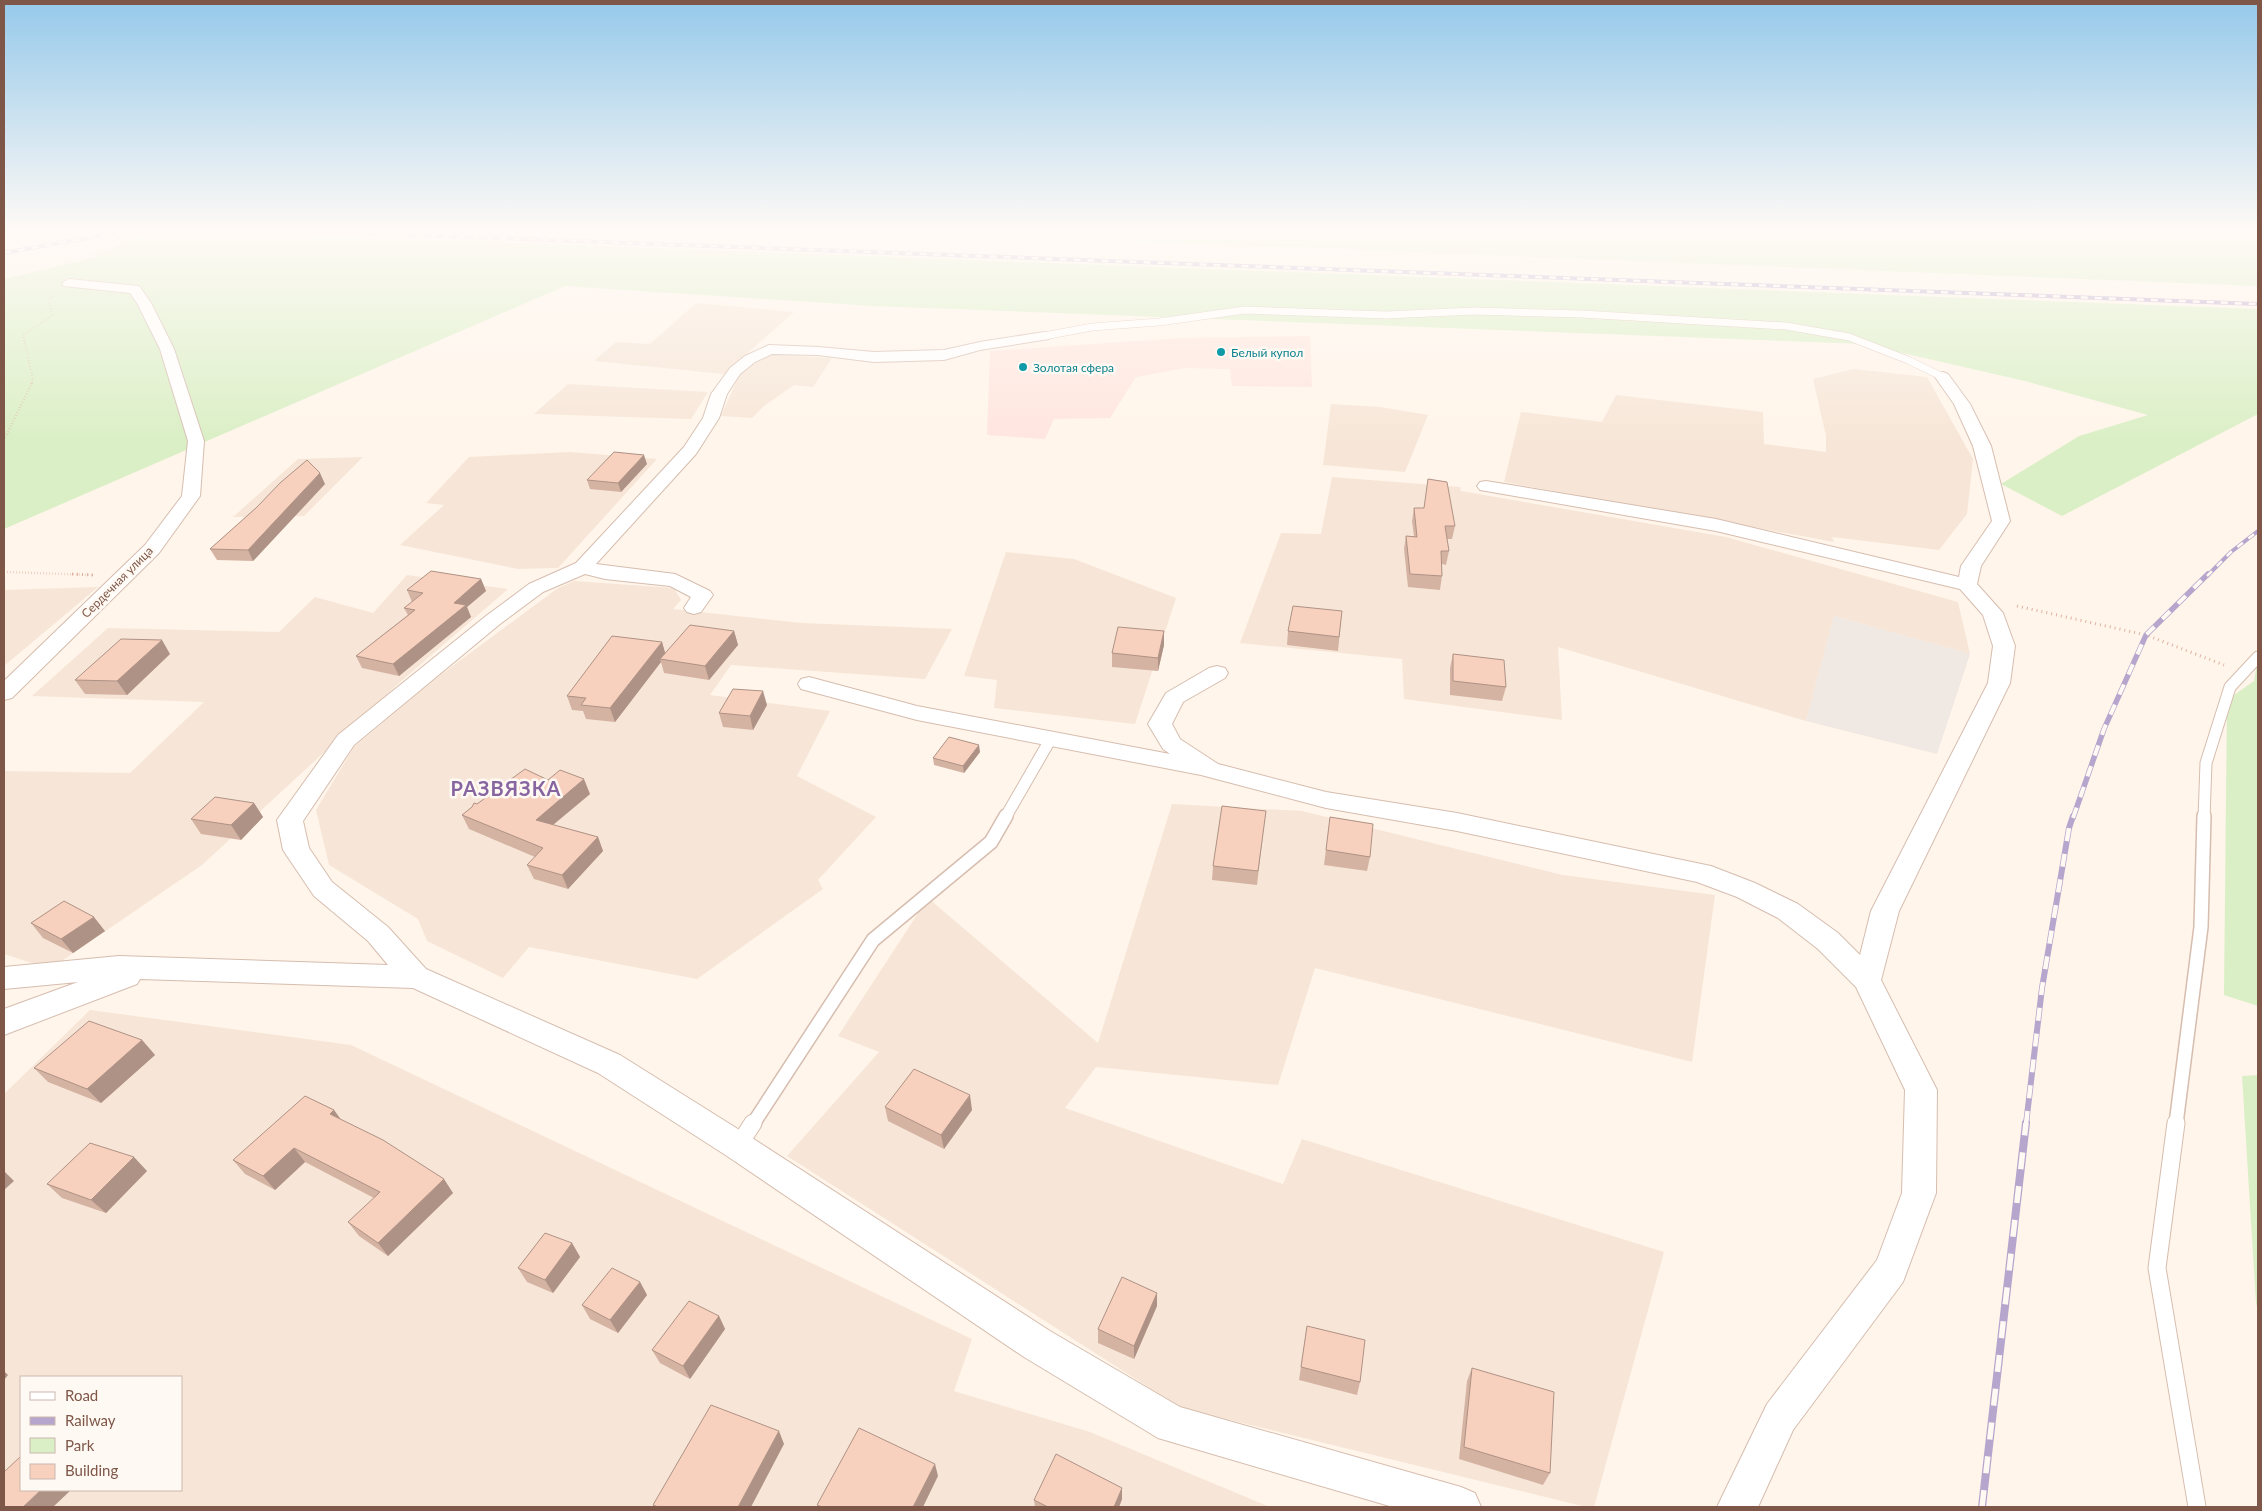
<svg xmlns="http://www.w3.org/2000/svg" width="2262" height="1511" font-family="Lato,sans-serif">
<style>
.residential{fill:#f7e6d7;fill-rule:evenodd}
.commercial{fill:#ffe5de}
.industrial{fill:#f0e8e3}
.green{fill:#daefc5}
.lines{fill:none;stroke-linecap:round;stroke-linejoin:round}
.service-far3-casing{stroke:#d6bdaf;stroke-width:8}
.service-far2-casing{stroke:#d6bdaf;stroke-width:13}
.service-far1-casing{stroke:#d6bdaf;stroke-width:16}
.service-casing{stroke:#d6bdaf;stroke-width:19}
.minor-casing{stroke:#d6bdaf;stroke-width:2}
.path-far2{stroke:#deb2a0;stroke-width:2;stroke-dasharray:0.5 2.5;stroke-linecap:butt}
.path-far1{stroke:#deb2a0;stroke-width:2.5;stroke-dasharray:0.5 2.5;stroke-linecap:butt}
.path{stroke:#deb2a0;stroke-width:3;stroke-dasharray:1 4;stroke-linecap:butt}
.service-far3{stroke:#fff;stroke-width:7}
.service-far2{stroke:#fff;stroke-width:11}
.service-far1{stroke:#fff;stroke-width:13}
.service{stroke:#fff;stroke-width:17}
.minor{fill:#fff;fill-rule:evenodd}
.rail-far3-casing{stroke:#b6a5cc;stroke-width:4}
.rail-far2-casing{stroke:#b6a5cc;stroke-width:5.5}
.rail-far1-casing{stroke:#b6a5cc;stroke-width:6}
.rail-casing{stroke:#b6a5cc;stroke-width:8}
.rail-far3{stroke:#fff9f3;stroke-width:2.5;stroke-dasharray:7;stroke-linecap:butt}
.rail-far2{stroke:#fff9f3;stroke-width:4;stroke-dasharray:11;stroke-linecap:butt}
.rail-far1{stroke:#fff9f3;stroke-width:4.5;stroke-dasharray:13;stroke-linecap:butt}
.rail{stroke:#fff9f3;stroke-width:5.5;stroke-dasharray:17;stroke-linecap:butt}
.wall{fill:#d5b3a3}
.shaded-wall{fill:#ae9285}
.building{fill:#f8d0be;stroke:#ae9285}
.culture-dot{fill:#0f9aa8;stroke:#fff9f3;stroke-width:2}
.labels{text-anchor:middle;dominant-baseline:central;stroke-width:5;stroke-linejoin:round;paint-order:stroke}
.far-culture-label{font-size:12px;fill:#0d838f;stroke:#fff9f3;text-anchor:start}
.far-street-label{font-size:12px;fill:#7e5748;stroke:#fff9f3}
.district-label{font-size:20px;font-weight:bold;letter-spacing:1px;fill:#8765a1;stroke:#fff9f3}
</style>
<rect width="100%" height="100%" fill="#fff5ea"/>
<g class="residential">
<path d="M 696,303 L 794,312 L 724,374 L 594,361 L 616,342 L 650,344 Z"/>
<path d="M 773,354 L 832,358 L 813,387 L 794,385 L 764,406 L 752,418 L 721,416 L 741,371 Z"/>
<path d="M 1854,369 L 1927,377 L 1973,459 L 1967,514 L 1939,550 L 1832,537 L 1834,542 L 1504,482 L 1521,412 L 1602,422 L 1616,395 L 1763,412 L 1764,444 L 1826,452 L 1826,436 L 1813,379 Z"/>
<path d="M 568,384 L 708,392 L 691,419 L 534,414 Z"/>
<path d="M 1331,404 L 1380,407 L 1428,415 L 1405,472 L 1323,465 Z"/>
<path d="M 570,452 L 657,459 L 558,568 L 518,569 L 400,545 L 444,505 L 426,503 L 469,457 Z"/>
<path d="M 363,457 L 304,516 L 233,517 L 298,459 Z"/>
<path d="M 1332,477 L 1460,487 L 1461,491 L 1726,537 L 1958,602 L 1970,654 L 1834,616 L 1806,721 L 1558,647 L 1562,720 L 1404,699 L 1402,659 L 1240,643 L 1281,533 L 1321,534 Z"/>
<path d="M 1006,552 L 1074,559 L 1176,598 L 1135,724 L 994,708 L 997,680 L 964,676 Z"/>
<path d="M 407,575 L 508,589 L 398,684 L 202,865 L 50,969 L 4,954 L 4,771 L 130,773 L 204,702 L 32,696 L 108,628 L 279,632 L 315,597 L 373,613 Z"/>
<path d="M 574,581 L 674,588 L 681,600 L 673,609 L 802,623 L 952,629 L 925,679 L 731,665 L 710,695 L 830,711 L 797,776 L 876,817 L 818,880 L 823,889 L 697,979 L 529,947 L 503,978 L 427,941 L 418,919 L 329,865 L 316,810 L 354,747 L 435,679 L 558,588 Z"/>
<path d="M 98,587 L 4,666 L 4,590 Z"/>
<path d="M 1172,804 L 1302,811 L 1563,875 L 1715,895 L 1692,1062 L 1315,968 L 1278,1085 L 1096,1067 L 1065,1108 L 1283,1184 L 1302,1139 L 1664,1252 L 1594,1507 L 1586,1507 L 1181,1408 L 787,1156 L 879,1052 L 838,1036 L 928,898 L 1098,1043 Z"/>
<path d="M 90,1010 L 351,1045 L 972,1339 L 954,1391 L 1090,1432 L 1270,1507 L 4,1507 L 4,1094 ZM 21,1377 L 181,1377 L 181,1490 L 21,1490 Z"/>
</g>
<path class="commercial" d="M 1310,336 L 1312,387 L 1232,386 L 1230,369 L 1185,368 L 1136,377 L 1110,418 L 1054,419 L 1045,439 L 987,435 L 990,351 L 1182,338 Z"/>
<path class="industrial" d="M 1834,616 L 1970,654 L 1937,754 L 1806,721 Z"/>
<g class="green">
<path d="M 153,233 L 263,233 L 2258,309 L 2258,414 L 2062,516 L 2001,484 L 2079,436 L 2148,415 L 2025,381 L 1863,344 L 873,306 L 565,286 L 4,529 L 4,279 L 96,257 L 129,239 Z"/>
<path d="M 819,233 L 2258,233 L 2258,286 L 1290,247 Z"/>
<path d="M 2258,657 L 2258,1006 L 2224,995 L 2227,700 L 2254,681 Z"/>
<path d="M 2258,1075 L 2258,1310 L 2256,1303 L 2242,1076 Z"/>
</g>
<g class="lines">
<g class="service-far3-casing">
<path id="service-far3" d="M 1044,336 L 1092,327 L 1159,322 L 1245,310 L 1386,315 L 1474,311 L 1582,314 L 1786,326 L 1849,337 L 1908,360 L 1943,377"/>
</g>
<g class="service-far2-casing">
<g id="service-far2">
<path d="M 1005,818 L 1050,740"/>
<path d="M 2204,818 L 2206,763 L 2230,687 L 2258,657"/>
</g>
</g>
<g class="service-far1-casing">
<g id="service-far1">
<path d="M 753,1124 L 873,940 L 991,842 L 1006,816"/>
<path d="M 2176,1124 L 2201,927 L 2204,816"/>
</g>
</g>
<g class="service-casing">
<g id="service">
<path d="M 2176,1123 L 2157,1268 L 2197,1507"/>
<path d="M 738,1146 L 753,1123"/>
</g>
</g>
<g class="minor-casing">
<g id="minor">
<path d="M 69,279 L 139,286 L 151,303 L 174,349 L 204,441 L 200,496 L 159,553 L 12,698 L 4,700 L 4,681 L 145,545 L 182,496 L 188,441 L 160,349 L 137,303 L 130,293 L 64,286 L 62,283 Z"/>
<path d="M 1044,332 L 1049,333 L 1051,336 L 1049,339 L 980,350 L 944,360 L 874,362 L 818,355 L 772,354 L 755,362 L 740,374 L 727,394 L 719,418 L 696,454 L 596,564 L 675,574 L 710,591 L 713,595 L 701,612 L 694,614 L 687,612 L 684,608 L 691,597 L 670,586 L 605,579 L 585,574 L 543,592 L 500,624 L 354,745 L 303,821 L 309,848 L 332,882 L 388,927 L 426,969 L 620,1055 L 749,1136 L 1050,1331 L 1180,1407 L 1461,1487 L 1475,1493 L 1481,1507 L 1393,1507 L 1158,1438 L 1024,1357 L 727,1156 L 598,1073 L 413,988 L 140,979 L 137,984 L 4,1035 L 4,1009 L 78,982 L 4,989 L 4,967 L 119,956 L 388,965 L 368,941 L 314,896 L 283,850 L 277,820 L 338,735 L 486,616 L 529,584 L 576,563 L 684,447 L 703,418 L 711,394 L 730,368 L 745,356 L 769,345 L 818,347 L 874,352 L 944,350 L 980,342 Z"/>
<path d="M 1943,372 L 1948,374 L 1970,404 L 1991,446 L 2010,521 L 1981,566 L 1977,584 L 2003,613 L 2015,646 L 2010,683 L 1899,911 L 1881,980 L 1937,1090 L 1936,1193 L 1903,1282 L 1793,1430 L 1758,1507 L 1717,1507 L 1767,1404 L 1877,1260 L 1902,1193 L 1905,1090 L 1856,987 L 1818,949 L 1778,918 L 1737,897 L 1697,882 L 1457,831 L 1326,808 L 1201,775 L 917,720 L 801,689 L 798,684 L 801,679 L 809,677 L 917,706 L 1170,754 L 1163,749 L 1148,724 L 1166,693 L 1209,668 L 1217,666 L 1225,668 L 1228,673 L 1225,678 L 1183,702 L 1172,724 L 1180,739 L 1218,764 L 1326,792 L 1457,813 L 1711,866 L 1755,883 L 1798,904 L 1838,933 L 1860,955 L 1871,911 L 1988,683 L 1993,646 L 1983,615 L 1960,589 L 1716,531 L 1486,491 L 1480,490 L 1477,486 L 1480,482 L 1486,481 L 1716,519 L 1959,577 L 1961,566 L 1992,521 L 1973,446 L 1954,404 L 1935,377 L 1938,374 Z"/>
</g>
</g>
<g class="path-far2">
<path d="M 78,265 L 123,236 L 122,233"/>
<path d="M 31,384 L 33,380 L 23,335 L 53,315 L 48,299 L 53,296"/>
</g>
<g class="path-far1">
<path d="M 4,440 L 32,383"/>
<path d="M 4,572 L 93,575"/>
</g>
<g class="path">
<path d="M 72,574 L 93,575"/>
<path d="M 2017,606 L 2146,635 L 2224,665"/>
</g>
<use href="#service-far3" class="service-far3"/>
<use href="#service-far2" class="service-far2"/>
<use href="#service-far1" class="service-far1"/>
<use href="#service" class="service"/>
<use href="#minor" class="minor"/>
<g class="rail-far3-casing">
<g id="rail-far3">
<path d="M 360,233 L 2258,304"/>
<path d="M 4,253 L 114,233"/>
<path d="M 2207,576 L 2231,552 L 2258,531"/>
</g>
</g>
<g class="rail-far2-casing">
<path id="rail-far2" d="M 2073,818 L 2104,729 L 2146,635 L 2208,574"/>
</g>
<g class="rail-far1-casing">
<path id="rail-far1" d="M 2026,1124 L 2042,988 L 2069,828 L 2073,816"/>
</g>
<g class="rail-casing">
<path id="rail" d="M 1982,1507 L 2026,1123"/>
</g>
<use href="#rail-far3" class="rail-far3"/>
<use href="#rail-far2" class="rail-far2"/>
<use href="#rail-far1" class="rail-far1"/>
<use href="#rail" class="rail"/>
</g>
<g class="wall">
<path d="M 647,464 L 621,492 L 590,489 L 587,480 Z"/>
<path d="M 325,484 L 253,561 L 217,560 L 210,549 L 257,507 Z"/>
<path d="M 1414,508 L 1455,526 L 1452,539 L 1447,539 L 1449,551 L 1446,565 L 1442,564 L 1442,576 L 1440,590 L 1408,587 L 1404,549 L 1406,536 L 1414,536 L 1412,521 Z"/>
<path d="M 481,579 L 486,591 L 467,607 L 471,617 L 399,676 L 362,668 L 356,656 L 408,615 L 404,608 L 412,602 L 407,590 Z"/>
<path d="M 1342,611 L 1338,651 L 1287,645 L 1288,631 Z"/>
<path d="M 734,631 L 738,645 L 709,680 L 664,673 L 661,662 L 615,722 L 586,719 L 583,711 L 572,710 L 567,696 L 662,642 L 665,653 Z"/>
<path d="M 1164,631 L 1164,645 L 1158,671 L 1112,667 L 1112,653 Z"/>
<path d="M 170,654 L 127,695 L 85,694 L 75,680 Z"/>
<path d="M 1453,654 L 1506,687 L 1502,701 L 1450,695 L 1450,668 Z"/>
<path d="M 767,705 L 753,730 L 723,727 L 719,713 Z"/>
<path d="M 980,752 L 964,773 L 934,765 L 933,758 Z"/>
<path d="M 548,780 L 590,794 L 553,825 L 598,837 L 603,851 L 568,889 L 534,879 L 527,865 L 535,857 L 469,829 L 462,815 L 477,804 Z"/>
<path d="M 254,803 L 263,817 L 241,840 L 201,834 L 191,819 Z"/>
<path d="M 1330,817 L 1370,857 L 1367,871 L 1324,865 Z"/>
<path d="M 1264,826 L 1257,885 L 1212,880 L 1213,866 Z"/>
<path d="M 31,923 L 105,931 L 73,953 L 43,938 Z"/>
<path d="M 142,1040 L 155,1055 L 101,1103 L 48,1082 L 34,1068 Z"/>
<path d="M 885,1107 L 972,1110 L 944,1149 L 888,1121 Z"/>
<path d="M 334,1110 L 341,1120 L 453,1193 L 388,1256 L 359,1236 L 348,1222 L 374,1198 L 305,1162 L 275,1190 L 245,1174 L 233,1160 Z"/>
<path d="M 147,1171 L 106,1213 L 62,1198 L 47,1184 Z"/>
<path d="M 572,1243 L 580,1257 L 553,1293 L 527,1282 L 518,1268 Z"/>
<path d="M 640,1282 L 647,1295 L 618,1333 L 590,1319 L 582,1305 Z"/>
<path d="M 1157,1306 L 1134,1359 L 1098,1343 L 1098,1329 Z"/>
<path d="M 719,1316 L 725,1329 L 690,1379 L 660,1363 L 652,1350 Z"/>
<path d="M 1307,1326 L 1360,1382 L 1357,1395 L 1299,1380 Z"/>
<path d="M 1472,1368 L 1550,1473 L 1543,1485 L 1459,1459 L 1467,1381 Z"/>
<path d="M 1122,1499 L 1119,1507 L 1035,1507 L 1034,1500 Z"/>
</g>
<g class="shaded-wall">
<path d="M 644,455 L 647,464 L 621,492 L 618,483 Z"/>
<path d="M 320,473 L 325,484 L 253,561 L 248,550 Z"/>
<path d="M 481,579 L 486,591 L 467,607 L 471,617 L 399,676 L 393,664 L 454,603 Z"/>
<path d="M 734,631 L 738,645 L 709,680 L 705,666 Z"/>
<path d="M 1164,631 L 1164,645 L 1158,671 L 1158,658 Z"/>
<path d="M 162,640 L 170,654 L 127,695 L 117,681 Z"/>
<path d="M 662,642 L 666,656 L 660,659 L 661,662 L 615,722 L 610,708 Z"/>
<path d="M 763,691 L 767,705 L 753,730 L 750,716 Z"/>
<path d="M 979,745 L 980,752 L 964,773 L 963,766 Z"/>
<path d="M 584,779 L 590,794 L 542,834 L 536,820 Z"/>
<path d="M 254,803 L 263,817 L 241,840 L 231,825 Z"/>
<path d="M 598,837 L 603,851 L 568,889 L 562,875 Z"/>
<path d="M 94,917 L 105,931 L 73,953 L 61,939 Z"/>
<path d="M 142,1040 L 155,1055 L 101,1103 L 87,1089 Z"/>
<path d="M 970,1095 L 972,1110 L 944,1149 L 941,1135 Z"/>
<path d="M 334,1110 L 344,1124 L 330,1114 Z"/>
<path d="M 294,1148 L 305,1162 L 275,1190 L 263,1176 Z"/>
<path d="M 134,1157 L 147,1171 L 106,1213 L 91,1200 Z"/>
<path d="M 4,1171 L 14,1181 L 4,1190 Z"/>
<path d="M 444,1179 L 453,1193 L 388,1256 L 378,1243 Z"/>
<path d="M 572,1243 L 580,1257 L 553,1293 L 545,1280 Z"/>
<path d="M 640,1282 L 647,1295 L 618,1333 L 610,1320 Z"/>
<path d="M 1157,1293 L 1157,1306 L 1134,1359 L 1134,1346 Z"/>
<path d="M 719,1316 L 725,1329 L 690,1379 L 683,1366 Z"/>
<path d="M 4,1371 L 8,1375 L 4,1380 Z"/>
<path d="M 779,1431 L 784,1444 L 751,1507 L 738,1507 Z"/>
<path d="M 935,1464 L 938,1476 L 923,1507 L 913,1507 Z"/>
<path d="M 1122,1488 L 1122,1499 L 1119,1507 L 1114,1507 Z"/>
<path d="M 41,1490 L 71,1490 L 53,1507 L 23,1507 Z"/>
</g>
<g class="building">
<path d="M 614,452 L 644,455 L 618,483 L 587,480 Z"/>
<path d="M 307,460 L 320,473 L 248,550 L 210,549 L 257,507 L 280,483 Z"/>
<path d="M 1428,479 L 1447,482 L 1455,526 L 1445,526 L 1449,551 L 1441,551 L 1442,576 L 1410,574 L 1406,536 L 1417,537 L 1414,508 L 1424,508 Z"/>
<path d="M 431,571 L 481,579 L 454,603 L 466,605 L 393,664 L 356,656 L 415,610 L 404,608 L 423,593 L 407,590 Z"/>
<path d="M 1293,606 L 1342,611 L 1339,637 L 1288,631 Z"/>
<path d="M 690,625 L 734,631 L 705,666 L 660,659 Z"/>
<path d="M 1118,627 L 1164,631 L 1158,658 L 1112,653 Z"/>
<path d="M 612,636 L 662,642 L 610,708 L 581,705 L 586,698 L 567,696 Z"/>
<path d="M 121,639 L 162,640 L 117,681 L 75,680 Z"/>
<path d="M 1453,654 L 1504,660 L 1506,687 L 1453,681 Z"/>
<path d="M 733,689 L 763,691 L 750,716 L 719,713 Z"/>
<path d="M 949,737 L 979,745 L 963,766 L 933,758 Z"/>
<path d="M 525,769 L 548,780 L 560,770 L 584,779 L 536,820 L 598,837 L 562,875 L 527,865 L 543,848 L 462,815 L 472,807 L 474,803 L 477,804 Z"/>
<path d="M 215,797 L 254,803 L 231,825 L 191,819 Z"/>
<path d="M 1222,806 L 1266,811 L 1258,871 L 1213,866 Z"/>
<path d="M 1330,817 L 1373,824 L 1370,857 L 1326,850 Z"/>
<path d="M 64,901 L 94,917 L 61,939 L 31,923 Z"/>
<path d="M 89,1021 L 142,1040 L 87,1089 L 34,1068 Z"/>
<path d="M 914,1069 L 970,1095 L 941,1135 L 885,1107 Z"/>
<path d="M 305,1096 L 334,1110 L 330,1114 L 383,1140 L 444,1179 L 378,1243 L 348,1222 L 380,1192 L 294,1148 L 263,1176 L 233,1160 Z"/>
<path d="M 90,1143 L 134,1157 L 91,1200 L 47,1184 Z"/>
<path d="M 545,1233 L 572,1243 L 545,1280 L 518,1268 Z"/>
<path d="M 612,1268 L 640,1282 L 610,1320 L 582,1305 Z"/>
<path d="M 1122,1277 L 1157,1293 L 1134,1346 L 1098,1329 Z"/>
<path d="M 689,1301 L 719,1316 L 683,1366 L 652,1350 Z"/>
<path d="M 1307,1326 L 1365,1340 L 1360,1382 L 1301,1367 Z"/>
<path d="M 1472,1368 L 1554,1392 L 1550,1473 L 1464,1447 Z"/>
<path d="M 711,1405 L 779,1431 L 738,1507 L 658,1507 L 653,1505 Z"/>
<path d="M 859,1428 L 935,1464 L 913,1507 L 822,1507 L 817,1505 Z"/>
<path d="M 1056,1454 L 1122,1488 L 1114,1507 L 1048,1507 L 1034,1500 Z"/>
<path d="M 21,1456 L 21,1490 L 41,1490 L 23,1507 L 4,1507 L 4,1472 Z"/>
</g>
<linearGradient id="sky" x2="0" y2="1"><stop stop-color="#96c9ea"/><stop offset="0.52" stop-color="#fffaf6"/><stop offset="1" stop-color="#fffaf6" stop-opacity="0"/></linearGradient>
<rect width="2262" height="444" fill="url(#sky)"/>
<g class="culture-dot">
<circle cx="1221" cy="352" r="5"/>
<circle cx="1023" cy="367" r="5"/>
</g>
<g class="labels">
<g class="far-culture-label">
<text x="1231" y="352">Белый купол</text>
<text x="1033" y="367">Золотая сфера</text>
</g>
<g class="far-street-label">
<text transform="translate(117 582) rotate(-45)">Сердечная улица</text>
</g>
<g class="district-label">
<text x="506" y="788">РАЗВЯЗКА</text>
</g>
</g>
<rect width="2262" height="1511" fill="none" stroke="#7e5748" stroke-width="10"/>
<rect x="20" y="1376" width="162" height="115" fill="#fff9f3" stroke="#cbb8af"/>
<rect x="30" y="1392" width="25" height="8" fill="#ffffff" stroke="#cbb8af"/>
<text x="65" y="1401" font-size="15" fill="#7e5748">Road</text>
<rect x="30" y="1417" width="25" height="8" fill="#b6a5cc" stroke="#cbb8af"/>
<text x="65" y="1426" font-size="15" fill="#7e5748">Railway</text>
<rect x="30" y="1438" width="25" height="15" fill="#daefc5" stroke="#cbb8af"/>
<text x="65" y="1451" font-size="15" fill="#7e5748">Park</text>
<rect x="30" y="1464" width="25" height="15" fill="#f8d0be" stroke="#cbb8af"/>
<text x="65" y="1476" font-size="15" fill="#7e5748">Building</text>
</svg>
